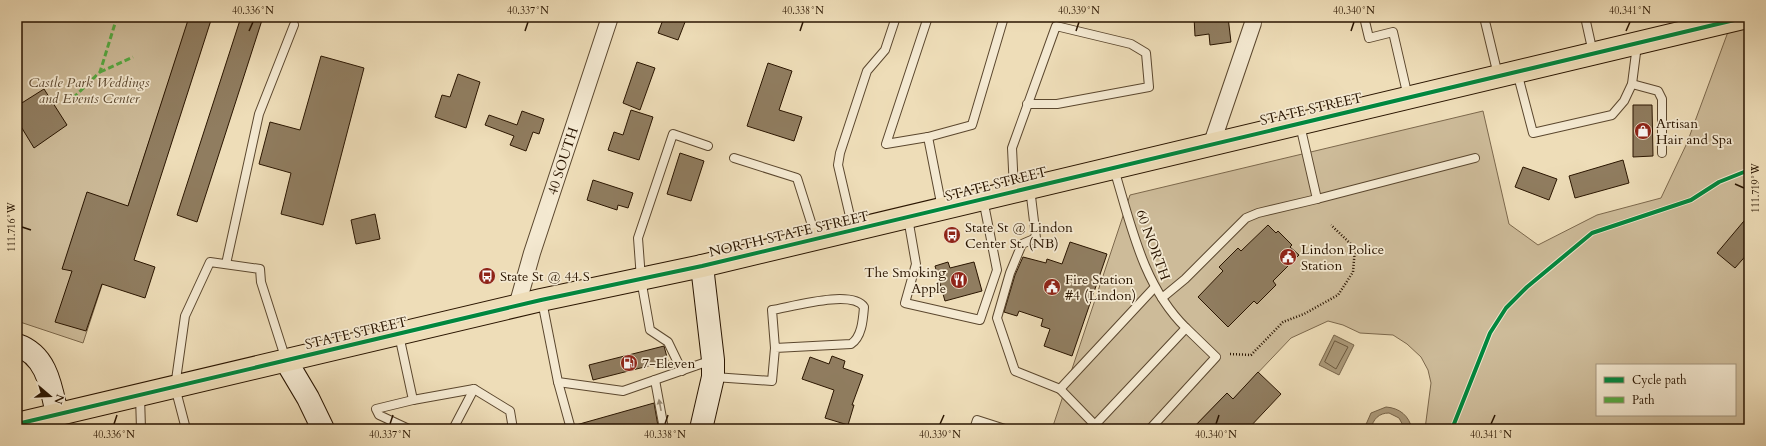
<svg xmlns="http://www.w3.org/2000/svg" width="1766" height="446" font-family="Cardo,serif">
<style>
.green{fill:#cdbb99;stroke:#7c684c;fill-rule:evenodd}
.water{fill:#ab9979;stroke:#776449}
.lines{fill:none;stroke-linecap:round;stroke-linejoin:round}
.shore{stroke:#6a573c;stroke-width:1}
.building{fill:#907d60;stroke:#2a1500}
.lane-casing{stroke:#5b472e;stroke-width:10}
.street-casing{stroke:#5b472e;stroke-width:18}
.secondary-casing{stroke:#2a1500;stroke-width:24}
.primary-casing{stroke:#2a1500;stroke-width:24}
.path{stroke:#2a1500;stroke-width:2.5;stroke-dasharray:1 2;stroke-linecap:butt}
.lane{stroke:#f4e9d1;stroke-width:8}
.street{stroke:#f4e9d1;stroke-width:16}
.secondary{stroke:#f4e9d1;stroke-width:22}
.primary{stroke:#eeddb8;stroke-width:22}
.quiet{stroke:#53a940;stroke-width:3;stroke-dasharray:6 3;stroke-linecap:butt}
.cycleway-casing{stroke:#f4e9d1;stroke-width:6}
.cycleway{stroke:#00873e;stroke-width:4}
.oneway{fill:#998a73}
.ticks{fill:none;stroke:#2a1500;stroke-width:1.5}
.labels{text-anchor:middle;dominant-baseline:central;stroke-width:3.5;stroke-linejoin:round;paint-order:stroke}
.park-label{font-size:14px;font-style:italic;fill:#5b472e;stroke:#f4e9d1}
.street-label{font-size:14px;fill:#2a1500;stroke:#f4e9d1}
.poi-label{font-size:14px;fill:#2a1500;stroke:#f4e9d1;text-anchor:start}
.neatline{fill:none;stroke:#2a1500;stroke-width:1.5}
.ticks-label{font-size:10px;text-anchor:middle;fill:#2a1500}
</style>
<rect width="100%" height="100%" fill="#eeddb8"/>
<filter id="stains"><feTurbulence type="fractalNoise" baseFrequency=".005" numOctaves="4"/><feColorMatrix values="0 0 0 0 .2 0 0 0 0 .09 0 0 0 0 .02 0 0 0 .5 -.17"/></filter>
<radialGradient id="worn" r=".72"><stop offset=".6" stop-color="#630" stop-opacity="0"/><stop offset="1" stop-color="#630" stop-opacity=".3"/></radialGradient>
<g class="green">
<path d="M 17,17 L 190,17 L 83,343 L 17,321 Z"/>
<path d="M 1732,21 L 1749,21 L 1749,425 L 1738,429 L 1425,429 L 1431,383 L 1428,370 L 1421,357 L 1407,344 L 1393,335 L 1360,333 L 1343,325 L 1328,321 L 1291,338 L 1233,399 L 1227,393 L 1192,429 L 1052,429 L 1130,195 L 1483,111 L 1509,224 L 1538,245 L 1597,215 L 1661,198 L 1687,143 ZM 1597,365 L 1735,365 L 1735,415 L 1597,415 Z"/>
</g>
<g class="water">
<path d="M 1334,335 L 1354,345 L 1339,375 L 1319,365 Z"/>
<path d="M 1386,407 C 1400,408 1409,416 1412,429 L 1405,429 L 1399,418 L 1389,413 C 1379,413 1373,419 1371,429 L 1364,429 L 1371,413 Z"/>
</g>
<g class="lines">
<path class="shore" d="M 1335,341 L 1348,347 L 1336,369 L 1325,362 Z"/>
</g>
<g class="building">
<path d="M 189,17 L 212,17 L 134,260 L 155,267 L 145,298 L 102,284 L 86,331 L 55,322 L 72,271 L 62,269 L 87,192 L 128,206 Z"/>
<path d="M 241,17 L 263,17 L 197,222 L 177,215 Z"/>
<path d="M 664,17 L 687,17 L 678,40 L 658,33 Z"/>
<path d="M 1194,17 L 1228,17 L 1231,42 L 1210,45 L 1209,34 L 1195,36 Z"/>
<path d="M 321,56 L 364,68 L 323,225 L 281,214 L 291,173 L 259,164 L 270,122 L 300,130 Z"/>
<path d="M 637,62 L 655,68 L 640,110 L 623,103 Z"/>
<path d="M 768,63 L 792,71 L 779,110 L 802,117 L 794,141 L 747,126 Z"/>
<path d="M 458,74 L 480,82 L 466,128 L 435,117 L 442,95 L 450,97 Z"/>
<path d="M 44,89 L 67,125 L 34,148 L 17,120 L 17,106 Z"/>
<path d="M 1633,105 L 1652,105 L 1653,156 L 1633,157 Z"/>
<path d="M 631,110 L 653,117 L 639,160 L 608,150 L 614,132 L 623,135 Z"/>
<path d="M 522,111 L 544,119 L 539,134 L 533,132 L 526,151 L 510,145 L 514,136 L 485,125 L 489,115 L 517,125 Z"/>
<path d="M 680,153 L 704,161 L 691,201 L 667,194 Z"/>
<path d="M 1623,160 L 1629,183 L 1575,198 L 1569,176 Z"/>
<path d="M 1523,167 L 1557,179 L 1549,200 L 1515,187 Z"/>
<path d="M 593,180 L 633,193 L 628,208 L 618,205 L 617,210 L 587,200 Z"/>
<path d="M 375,214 L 380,239 L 356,244 L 351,220 Z"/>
<path d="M 1749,215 L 1749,252 L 1735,268 L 1717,253 Z"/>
<path d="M 1268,225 L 1276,233 L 1278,231 L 1292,245 L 1290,247 L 1299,255 L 1273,281 L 1276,285 L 1257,304 L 1254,301 L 1228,327 L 1198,297 L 1223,271 L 1219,267 L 1238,248 L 1241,251 Z"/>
<path d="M 1070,242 L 1107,254 L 1072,356 L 1044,346 L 1050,329 L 1041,326 L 1043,319 L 1019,311 L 1017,316 L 1004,312 L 1015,275 L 1023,257 L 1046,263 L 1047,259 L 1062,264 Z"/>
<path d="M 948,262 L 950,268 L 974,262 L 982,291 L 945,301 L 935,266 Z"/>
<path d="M 664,346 L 668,361 L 593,380 L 589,365 Z"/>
<path d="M 832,356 L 845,361 L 843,368 L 863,375 L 852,405 L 854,405 L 848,425 L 825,418 L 834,390 L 802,379 L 810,357 L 829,364 Z"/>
<path d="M 1258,372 L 1281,394 L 1248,429 L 1192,429 L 1227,393 L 1233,399 Z"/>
<path d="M 654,403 L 658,426 L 657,429 L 576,429 L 576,425 Z"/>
</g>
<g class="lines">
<g class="lane-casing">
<g id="lane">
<path d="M 928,17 L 886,144 L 928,137 L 972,125 L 1004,17"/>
<path d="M 1364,17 L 1369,38 L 1393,32 L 1408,97"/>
<path d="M 1484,17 L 1498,75"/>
<path d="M 1585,17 L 1593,53"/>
<path d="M 1517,72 L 1533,133 L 1612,115 L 1624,101 L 1632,84 L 1637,45"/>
<path d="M 1632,84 L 1658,91 L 1662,99 L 1662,153"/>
<path d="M 928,137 L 942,208"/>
<path d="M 734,158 L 797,178 L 816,238"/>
<path d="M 1030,188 L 1036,238 L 1022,244 L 1010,273 L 997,318 L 1015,371 L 1060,389 L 1154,288"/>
<path d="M 1014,190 L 1012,148 L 1056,26 L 1131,44 L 1146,53 L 1149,87 L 1057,104 L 1027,104"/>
<path d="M 1317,199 L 1475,158"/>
<path d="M 908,218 L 916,264 L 905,303 L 980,320 L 997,270 L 983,199"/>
<path d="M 853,229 L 838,165 L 840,153 L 867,71 L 885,50 L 896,17"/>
<path d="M 226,264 L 259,114 L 294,25"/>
<path d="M 1162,298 L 1185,279 L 1246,218 L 1258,213 L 1317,199 L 1300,125"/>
<path d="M 542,301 L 558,382 L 623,391 L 712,360"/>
<path d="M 399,335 L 413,400 L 376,409 L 379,415 L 409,429"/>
<path d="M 682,371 L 668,342 L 650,330 L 641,279 L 638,238 L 673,134 L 708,146"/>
<path d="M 714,377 L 772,381 L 775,348 L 851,344 C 862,337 863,319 864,307 C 852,289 791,307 772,310 L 775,348"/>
<path d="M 655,380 L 664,429"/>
<path d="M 558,382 L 571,429"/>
<path d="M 1060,389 L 1095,425"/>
<path d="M 140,396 L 141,429"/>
<path d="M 413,400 L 474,389 L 510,411 L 513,429"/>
<path d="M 186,429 L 175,387 L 185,316 L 210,262 L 260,269 L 261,282 L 286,360"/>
<path d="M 453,429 L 474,389"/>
<path d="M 974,429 L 977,420 L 1005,429"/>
<path d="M 1091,429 L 1186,328 C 1143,286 1131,225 1114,169"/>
<path d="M 1150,429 L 1216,357 L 1186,328"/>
</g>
</g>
<g class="street-casing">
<g id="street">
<path d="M 1212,143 L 1253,23"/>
<path id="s1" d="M 517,306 L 532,253 L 610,17"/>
</g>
</g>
<g class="secondary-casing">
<g id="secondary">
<path d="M 17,345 C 47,355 51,387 57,414"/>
<path d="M 286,361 L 308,398 L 323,429"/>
<path d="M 701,429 L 713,377 L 713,360 L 702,266"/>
</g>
</g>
<g class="primary-casing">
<path id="primary" d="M 17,424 L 541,300 L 702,266 L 1747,17"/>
</g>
<path class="path" d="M 1230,354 L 1251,355 L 1283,322 L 1304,314 L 1338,295 L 1353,272 L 1355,248 L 1331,225"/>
<use href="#lane" class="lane"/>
<use href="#street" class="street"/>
<use href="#secondary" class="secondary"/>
<use href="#primary" class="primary"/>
<g class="quiet">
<path d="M 100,72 L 133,57"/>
<path d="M 73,98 L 100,72 L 117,17"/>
</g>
<g class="cycleway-casing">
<g id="cycleway">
<path d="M 17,424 L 541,300 L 702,266 L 1747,17"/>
<path d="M 1452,429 L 1490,333 L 1506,308 L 1527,287 L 1592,233 L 1691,200 L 1719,182 L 1749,170"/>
</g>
</g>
<use href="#cycleway" class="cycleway"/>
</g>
<defs><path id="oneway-solid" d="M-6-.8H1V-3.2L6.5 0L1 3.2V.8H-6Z"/></defs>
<use class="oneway" href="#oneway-solid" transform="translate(660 405) rotate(-101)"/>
<path class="ticks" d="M 249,31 L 253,22M 525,31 L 528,22M 800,31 L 803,22M 1076,31 L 1079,22M 1351,31 L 1354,22M 1626,31 L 1630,22M 1735,184 L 1744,188M 22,227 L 31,230M 114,424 L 117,415M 390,424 L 393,415M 665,424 L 668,415M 940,424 L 944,415M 1216,424 L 1219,415M 1491,424 L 1495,415"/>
<defs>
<g id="shop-disc" transform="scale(0.9)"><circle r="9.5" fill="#8f2418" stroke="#f4e9d1"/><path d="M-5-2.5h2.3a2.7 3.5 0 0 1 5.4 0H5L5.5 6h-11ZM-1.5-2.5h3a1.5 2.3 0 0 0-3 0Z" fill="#fff"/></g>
<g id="bus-disc" transform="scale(0.9)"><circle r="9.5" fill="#8f2418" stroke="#f4e9d1"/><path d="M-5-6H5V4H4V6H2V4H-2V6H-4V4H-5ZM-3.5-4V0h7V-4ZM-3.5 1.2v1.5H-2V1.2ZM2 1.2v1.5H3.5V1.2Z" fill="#fff"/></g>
<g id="civic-disc" transform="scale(0.9)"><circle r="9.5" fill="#8f2418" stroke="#f4e9d1"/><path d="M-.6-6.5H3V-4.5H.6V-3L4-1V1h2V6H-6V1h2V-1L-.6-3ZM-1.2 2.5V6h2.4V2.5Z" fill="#fff"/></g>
<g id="restaurant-disc" transform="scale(0.9)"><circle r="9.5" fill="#8f2418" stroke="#f4e9d1"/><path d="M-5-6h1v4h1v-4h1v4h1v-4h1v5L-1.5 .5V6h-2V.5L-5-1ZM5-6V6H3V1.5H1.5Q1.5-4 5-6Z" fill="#fff"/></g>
<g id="fuel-disc" transform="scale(0.9)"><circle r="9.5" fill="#8f2418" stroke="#f4e9d1"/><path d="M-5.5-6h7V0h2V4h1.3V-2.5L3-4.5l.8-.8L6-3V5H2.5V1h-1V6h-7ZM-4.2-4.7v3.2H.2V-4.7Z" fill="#fff"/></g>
</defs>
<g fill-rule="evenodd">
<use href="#shop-disc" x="1643" y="131"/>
<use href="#bus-disc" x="952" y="235"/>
<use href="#civic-disc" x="1288" y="257"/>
<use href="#bus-disc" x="487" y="276"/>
<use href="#restaurant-disc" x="959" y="280"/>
<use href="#civic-disc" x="1052" y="287"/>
<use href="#fuel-disc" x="629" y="363"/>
</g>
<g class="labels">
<g class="park-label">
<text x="89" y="82">Castle Park Weddings<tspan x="89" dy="16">and Events Center</tspan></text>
</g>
<g class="street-label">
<text transform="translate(1311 109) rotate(-13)">STATE STREET</text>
<text stroke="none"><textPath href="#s1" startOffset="152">40 SOUTH</textPath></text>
<text transform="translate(996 184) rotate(-14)">STATE STREET</text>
<text transform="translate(789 234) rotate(-13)">NORTH STATE STREET</text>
<text transform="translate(1153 245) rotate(70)">60 NORTH</text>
<text transform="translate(356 333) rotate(-13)">STATE STREET</text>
</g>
<g class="poi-label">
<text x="1656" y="123">Artisan<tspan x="1656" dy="16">Hair and Spa</tspan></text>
<text x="965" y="227">State St @ Lindon<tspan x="965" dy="16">Center St. (NB)</tspan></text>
<text x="1301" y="249">Lindon Police<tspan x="1301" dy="16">Station</tspan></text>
<text x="946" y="272" text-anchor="end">The Smoking<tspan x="946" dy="16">Apple</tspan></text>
<text x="500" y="276">State St @ 44 S</text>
<text x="1065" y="279">Fire Station<tspan x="1065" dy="16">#4 (Lindon)</tspan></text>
<text x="642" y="363">7-Eleven</text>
</g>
</g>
<rect width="1766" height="446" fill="none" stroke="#eeddb8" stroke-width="44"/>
<rect x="1596" y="364" width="140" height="52" fill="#f4e9d1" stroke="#a3947d"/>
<rect x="1604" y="377" width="20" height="6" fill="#00873e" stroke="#a3947d"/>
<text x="1632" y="384" font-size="12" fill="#2a1500">Cycle path</text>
<rect x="1604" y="397" width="20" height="6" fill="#53a940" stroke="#a3947d"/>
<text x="1632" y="404" font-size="12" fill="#2a1500">Path</text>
<g transform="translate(50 396) rotate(109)" stroke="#f4e9d1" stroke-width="3" paint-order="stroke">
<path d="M0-3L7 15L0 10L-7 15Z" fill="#2a1500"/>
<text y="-6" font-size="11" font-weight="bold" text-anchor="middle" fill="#2a1500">N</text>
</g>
<rect x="22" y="22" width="1722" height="402" class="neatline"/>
<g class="ticks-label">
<text x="253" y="14">40.336°N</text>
<text x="528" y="14">40.337°N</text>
<text x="803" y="14">40.338°N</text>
<text x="1079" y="14">40.339°N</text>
<text x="1354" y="14">40.340°N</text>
<text x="1630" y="14">40.341°N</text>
<text transform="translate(1755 188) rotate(-90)" y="4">111.719°W</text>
<text transform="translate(11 227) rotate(-90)" y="4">111.716°W</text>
<text x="114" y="438">40.336°N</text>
<text x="390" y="438">40.337°N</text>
<text x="665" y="438">40.338°N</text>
<text x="940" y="438">40.339°N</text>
<text x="1216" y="438">40.340°N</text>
<text x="1491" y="438">40.341°N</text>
</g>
<rect width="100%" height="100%" filter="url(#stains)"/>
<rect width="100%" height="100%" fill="url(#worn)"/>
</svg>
